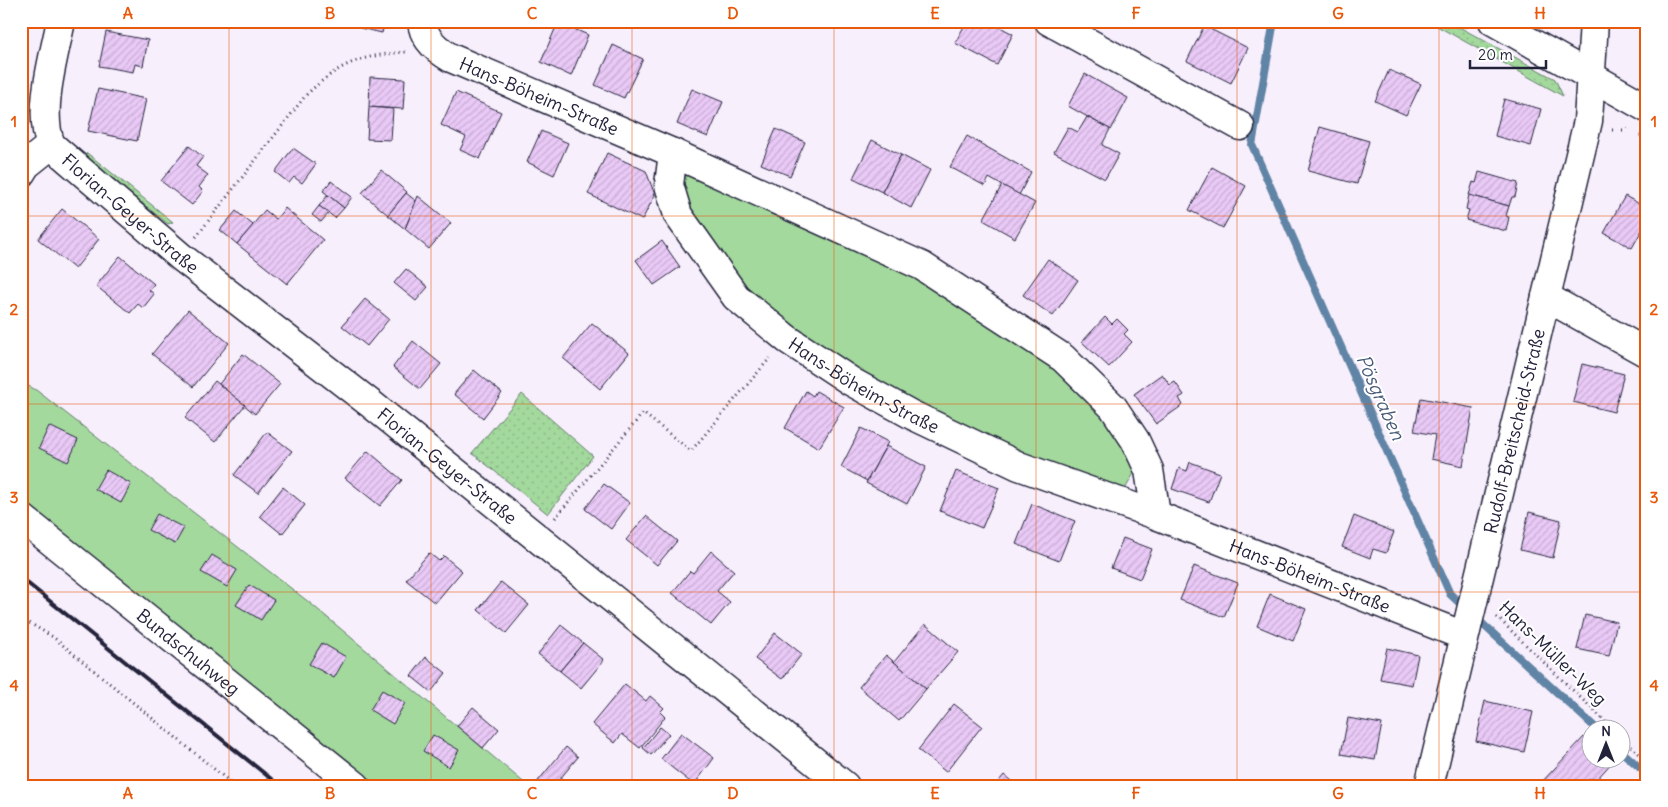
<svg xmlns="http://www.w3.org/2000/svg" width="1668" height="807" font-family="Delius,sans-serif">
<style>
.grass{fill:url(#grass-dots);stroke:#627e6c}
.park{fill:#a3d99d;stroke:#627e6c}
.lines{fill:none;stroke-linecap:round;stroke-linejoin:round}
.stream{stroke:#6184a5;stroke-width:8}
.building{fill:url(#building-hatch);stroke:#22223b}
.minor-casing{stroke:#22223b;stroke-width:31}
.major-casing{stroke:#22223b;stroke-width:31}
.path{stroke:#22223b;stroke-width:3;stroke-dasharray:1 4;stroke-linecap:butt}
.minor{stroke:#fff;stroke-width:28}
.major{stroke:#fff;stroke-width:28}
.rail{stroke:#22223b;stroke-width:4}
.grid{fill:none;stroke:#e8590c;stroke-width:1;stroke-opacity:0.55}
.labels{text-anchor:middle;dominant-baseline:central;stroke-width:4;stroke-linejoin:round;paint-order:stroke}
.street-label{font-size:18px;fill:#22223b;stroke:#fff}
.water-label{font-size:19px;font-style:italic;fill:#475b79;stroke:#fff}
.neatline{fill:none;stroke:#e8590c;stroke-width:2}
.grid-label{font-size:16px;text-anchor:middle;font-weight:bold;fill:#e8590c}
</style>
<defs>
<pattern id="grass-dots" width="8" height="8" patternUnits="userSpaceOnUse" patternTransform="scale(1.25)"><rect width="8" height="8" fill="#a3d99d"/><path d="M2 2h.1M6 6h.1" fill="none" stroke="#8cba88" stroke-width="1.8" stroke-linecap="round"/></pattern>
<pattern id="building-hatch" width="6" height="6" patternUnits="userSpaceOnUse" patternTransform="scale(1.25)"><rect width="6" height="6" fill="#e9c9f6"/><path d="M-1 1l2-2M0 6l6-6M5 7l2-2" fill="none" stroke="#c8acd4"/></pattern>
</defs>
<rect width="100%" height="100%" fill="#f8effc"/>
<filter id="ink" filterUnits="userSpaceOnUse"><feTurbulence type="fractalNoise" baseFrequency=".02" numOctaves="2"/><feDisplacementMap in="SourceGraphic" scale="10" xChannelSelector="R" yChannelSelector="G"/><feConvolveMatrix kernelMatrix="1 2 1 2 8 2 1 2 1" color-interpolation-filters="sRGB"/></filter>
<g filter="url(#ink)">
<g class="grass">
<path d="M 1428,21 L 1448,21 L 1555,79 L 1563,96 Z"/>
<path d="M 87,153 L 173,222 L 168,224 L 84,157 Z"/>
<path d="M 522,394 L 593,456 L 548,514 L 472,453 Z"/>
</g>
<g class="park">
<path d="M 687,173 L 915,274 L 1054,362 L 1101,407 L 1139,464 L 1123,493 L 1021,459 L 855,376 L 743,292 L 702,239 L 680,188 Z"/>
<path d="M 21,382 L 36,390 L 310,603 L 528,786 L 369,786 L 121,588 L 21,502 Z"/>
</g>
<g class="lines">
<g class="stream">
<path d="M 1274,21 L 1252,145 L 1450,594 L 1465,608"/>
<path d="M 1476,618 L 1598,730"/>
<path d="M 1620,750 L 1647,774"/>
</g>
</g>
<g class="building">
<path d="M 361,21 L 385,21 L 382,33 L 360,28 Z"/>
<path d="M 967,21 L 989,21 L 1013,34 L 997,65 L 955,43 Z"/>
<path d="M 558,22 L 588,35 L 571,76 L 541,62 Z"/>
<path d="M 1204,26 L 1248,48 L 1231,83 L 1187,61 Z"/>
<path d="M 106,32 L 148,40 L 143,66 L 135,64 L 133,72 L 99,66 Z"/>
<path d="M 613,45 L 643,59 L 624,98 L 595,85 Z"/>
<path d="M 1389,70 L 1421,84 L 1406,115 L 1375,101 Z"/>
<path d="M 1085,74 L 1128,98 L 1111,130 L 1068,106 Z"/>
<path d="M 370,77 L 405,79 L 403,109 L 369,107 Z"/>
<path d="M 98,89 L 146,99 L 137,141 L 88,131 Z"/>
<path d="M 692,89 L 723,102 L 708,137 L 677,124 Z"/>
<path d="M 456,92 L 501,112 L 480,159 L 460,150 L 466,137 L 441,125 Z"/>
<path d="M 1504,99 L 1541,109 L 1531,146 L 1495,136 Z"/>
<path d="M 369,107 L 393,109 L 391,140 L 367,139 Z"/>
<path d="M 1087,117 L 1110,129 L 1102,145 L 1119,154 L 1105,179 L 1054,152 L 1068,127 L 1078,132 Z"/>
<path d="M 1320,127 L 1369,141 L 1357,184 L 1308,171 Z"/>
<path d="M 776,129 L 805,142 L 790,176 L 761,164 Z"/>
<path d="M 541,131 L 568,143 L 554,175 L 527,162 Z"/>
<path d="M 967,136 L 1031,172 L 1019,195 L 989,178 L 985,186 L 950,167 Z"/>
<path d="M 872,140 L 901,155 L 882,192 L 853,178 Z"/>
<path d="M 189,146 L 203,157 L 196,166 L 208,175 L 199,187 L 203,191 L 192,205 L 161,181 Z"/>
<path d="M 293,148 L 316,164 L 302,183 L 294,177 L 289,183 L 275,172 Z"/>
<path d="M 607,153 L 646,171 L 655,195 L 642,220 L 588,194 Z"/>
<path d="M 901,155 L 930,170 L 911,208 L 882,192 Z"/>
<path d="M 1212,167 L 1246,186 L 1223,228 L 1189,210 Z"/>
<path d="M 381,170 L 407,192 L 388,215 L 362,193 Z"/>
<path d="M 1479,172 L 1518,183 L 1515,197 L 1512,197 L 1509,206 L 1469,195 L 1473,182 L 1476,183 Z"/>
<path d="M 331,181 L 352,197 L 344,208 L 323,191 Z"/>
<path d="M 1002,185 L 1035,203 L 1015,238 L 983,220 Z"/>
<path d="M 406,193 L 416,201 L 405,229 L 388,215 Z"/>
<path d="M 328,195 L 344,208 L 335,218 L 319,206 Z"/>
<path d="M 1469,195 L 1509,206 L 1506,216 L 1509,217 L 1506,231 L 1466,220 L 1469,210 L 1466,209 Z"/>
<path d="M 418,196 L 451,223 L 429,249 L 405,229 Z"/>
<path d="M 1625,196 L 1647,208 L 1647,221 L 1632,248 L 1604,233 Z"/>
<path d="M 319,206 L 329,213 L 321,222 L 312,215 Z"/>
<path d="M 285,208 L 323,240 L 287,284 L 237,244 L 265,210 L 276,219 Z"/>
<path d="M 62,209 L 99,239 L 75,269 L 38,239 Z"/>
<path d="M 236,211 L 253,225 L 237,244 L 220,230 Z"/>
<path d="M 662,241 L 680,267 L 654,285 L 636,260 Z"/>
<path d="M 120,256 L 154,284 L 149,290 L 154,294 L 143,308 L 138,304 L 130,313 L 96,286 Z"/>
<path d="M 1048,259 L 1078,280 L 1053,316 L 1023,295 Z"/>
<path d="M 406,269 L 428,287 L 416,301 L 394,283 Z"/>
<path d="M 365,299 L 389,319 L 367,346 L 342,326 Z"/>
<path d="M 188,310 L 229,343 L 193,387 L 152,354 Z"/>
<path d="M 1105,317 L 1112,324 L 1117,319 L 1128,330 L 1124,334 L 1132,342 L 1109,367 L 1082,342 Z"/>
<path d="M 592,323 L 629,353 L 600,389 L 563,358 Z"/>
<path d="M 413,341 L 441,364 L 420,389 L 393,367 Z"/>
<path d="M 243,354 L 280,384 L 255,414 L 219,384 Z"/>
<path d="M 1582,364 L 1624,374 L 1614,412 L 1573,402 Z"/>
<path d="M 474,370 L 502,393 L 483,418 L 454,394 Z"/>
<path d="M 1162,374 L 1170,385 L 1175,382 L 1184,395 L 1179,398 L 1183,405 L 1156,424 L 1134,394 Z"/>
<path d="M 215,381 L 245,405 L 215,442 L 185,418 Z"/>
<path d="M 806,391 L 813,396 L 816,391 L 844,407 L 819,448 L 785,428 Z"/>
<path d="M 1421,398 L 1473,408 L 1463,466 L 1431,459 L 1435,435 L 1414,431 Z"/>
<path d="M 49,426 L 78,440 L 68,462 L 39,448 Z"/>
<path d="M 861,428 L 888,442 L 867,481 L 841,467 Z"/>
<path d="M 267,432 L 292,451 L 258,493 L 234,475 Z"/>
<path d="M 886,446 L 926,467 L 907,504 L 866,483 Z"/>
<path d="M 368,451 L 402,480 L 380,506 L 345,478 Z"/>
<path d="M 1190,462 L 1220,473 L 1209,502 L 1172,489 L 1179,468 L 1187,471 Z"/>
<path d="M 106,470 L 131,484 L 121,503 L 95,489 Z"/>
<path d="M 956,471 L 999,488 L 982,528 L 940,511 Z"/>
<path d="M 604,484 L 630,503 L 611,529 L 585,509 Z"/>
<path d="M 283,487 L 305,505 L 282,534 L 260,516 Z"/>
<path d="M 1032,504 L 1075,521 L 1059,561 L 1016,544 Z"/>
<path d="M 1529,512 L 1561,520 L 1553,558 L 1520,550 Z"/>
<path d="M 157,514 L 184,528 L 175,544 L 148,530 Z"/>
<path d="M 646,516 L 677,541 L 657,565 L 626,540 Z"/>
<path d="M 1354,516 L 1394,532 L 1386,553 L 1373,549 L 1370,558 L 1342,547 Z"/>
<path d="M 1123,538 L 1152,549 L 1140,579 L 1111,568 Z"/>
<path d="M 711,551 L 734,571 L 717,591 L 730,602 L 711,625 L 672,593 L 690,571 L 693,573 Z"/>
<path d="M 429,553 L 439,561 L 444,556 L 462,571 L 435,603 L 406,580 Z"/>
<path d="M 212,555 L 237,570 L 227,587 L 201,572 Z"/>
<path d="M 1194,566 L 1238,583 L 1224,617 L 1180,600 Z"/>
<path d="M 501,582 L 529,605 L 506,633 L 478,610 Z"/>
<path d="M 249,585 L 274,600 L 261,620 L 236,605 Z"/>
<path d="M 1270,594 L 1306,609 L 1293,641 L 1257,626 Z"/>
<path d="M 1585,615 L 1617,622 L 1609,656 L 1577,649 Z"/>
<path d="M 925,624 L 958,652 L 926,689 L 894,662 Z"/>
<path d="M 561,625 L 583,643 L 560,671 L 538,654 Z"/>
<path d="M 775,633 L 802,654 L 782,679 L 755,659 Z"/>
<path d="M 322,643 L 346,657 L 334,678 L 309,664 Z"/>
<path d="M 583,643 L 604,660 L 581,688 L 560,671 Z"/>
<path d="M 1387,648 L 1418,655 L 1412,685 L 1380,679 Z"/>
<path d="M 886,655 L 926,689 L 899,721 L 859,687 Z"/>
<path d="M 426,657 L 446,673 L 431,692 L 411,676 Z"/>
<path d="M 625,684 L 646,701 L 650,696 L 664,708 L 660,712 L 665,717 L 640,748 L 622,734 L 615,743 L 592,724 Z"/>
<path d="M 382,690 L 405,703 L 393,724 L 370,710 Z"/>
<path d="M 1485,701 L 1533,712 L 1524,752 L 1476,741 Z"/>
<path d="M 954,704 L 982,726 L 946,772 L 918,750 Z"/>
<path d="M 473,707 L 499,729 L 483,748 L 457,726 Z"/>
<path d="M 1348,718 L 1382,724 L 1375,760 L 1341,754 Z"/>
<path d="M 660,727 L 669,734 L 651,755 L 643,748 Z"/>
<path d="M 681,733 L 714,758 L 694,785 L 661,759 Z"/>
<path d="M 433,735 L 459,750 L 449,767 L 423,751 Z"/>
<path d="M 1584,737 L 1590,742 L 1590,760 L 1614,760 L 1597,779 L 1589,779 L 1583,786 L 1542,786 L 1540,784 Z"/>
<path d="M 566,747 L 578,757 L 554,786 L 534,786 Z"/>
<path d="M 1004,775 L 1017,786 L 995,786 Z"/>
</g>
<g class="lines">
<g class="minor-casing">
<g id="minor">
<path id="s1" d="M 61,21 C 54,56 37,112 51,145 L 181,257 L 371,404 L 845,786"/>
<path id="s2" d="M 422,21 C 423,39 437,50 451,58 L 673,153 L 922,266 L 1063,358 L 1113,407 L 1135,440 L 1149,470 L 1156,515"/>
<path d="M 1049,21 L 1240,126"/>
<path id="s3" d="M 673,153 L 669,185 L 678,215 L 736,297 L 787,339 L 852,382 L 912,415 L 1019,466 L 1156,515 L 1464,636"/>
<path d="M 21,173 L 26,165 L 51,145"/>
<path d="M 1546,297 L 1647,353"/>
<path id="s4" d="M 21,517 L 356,786"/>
<path id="s5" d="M 1429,786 L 1588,121 L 1594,21"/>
</g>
</g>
<g class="major-casing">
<path id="major" d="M 1493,21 L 1647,108"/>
</g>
<g class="path">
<path d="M 1457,21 L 1467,27"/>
<path d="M 1612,130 L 1630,130"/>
<path d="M 1640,135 L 1647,139"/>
<path d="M 196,237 L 306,95 C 340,63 359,56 406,52"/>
<path d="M 555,518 L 643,413 L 691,451 L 770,358"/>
<path d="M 1497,617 L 1614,730"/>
<path d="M 21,618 L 53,637 L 235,786"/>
<path d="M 1620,736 L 1647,761"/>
</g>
<use href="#minor" class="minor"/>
<use href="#major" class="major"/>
<path class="rail" d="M 21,578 L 280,786"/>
</g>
</g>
<path class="grid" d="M 229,21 L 229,786M 431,21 L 431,786M 632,21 L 632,786M 834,21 L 834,786M 1036,21 L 1036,786M 1237,21 L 1237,786M 1439,21 L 1439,786M 21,216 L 1647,216M 21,404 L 1647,404M 21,592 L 1647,592"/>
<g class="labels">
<g class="street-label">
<text stroke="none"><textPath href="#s2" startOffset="145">Hans-Böheim-Straße</textPath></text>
<text stroke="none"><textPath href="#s1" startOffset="231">Florian-Geyer-Straße</textPath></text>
<text stroke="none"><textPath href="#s3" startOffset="320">Hans-Böheim-Straße</textPath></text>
<text stroke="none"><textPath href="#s5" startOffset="365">Rudolf-Breitscheid-Straße</textPath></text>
<text stroke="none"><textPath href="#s1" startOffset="636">Florian-Geyer-Straße</textPath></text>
<text stroke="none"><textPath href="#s3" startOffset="806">Hans-Böheim-Straße</textPath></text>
<text stroke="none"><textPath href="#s4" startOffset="215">Bundschuhweg</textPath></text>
<text transform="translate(1553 653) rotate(44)">Hans-Müller-Weg</text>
</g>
<g class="water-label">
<text transform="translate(1381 397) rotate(66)">Pösgraben</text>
</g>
</g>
<rect width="1668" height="807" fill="none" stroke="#fff" stroke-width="55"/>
<g transform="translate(1606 744)"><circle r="24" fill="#ffffff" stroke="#a7a7b1"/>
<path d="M0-4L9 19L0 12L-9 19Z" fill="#22223b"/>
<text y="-8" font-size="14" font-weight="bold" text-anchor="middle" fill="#22223b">N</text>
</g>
<path d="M1470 60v8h76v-8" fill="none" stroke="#22223b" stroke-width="2.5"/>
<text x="1478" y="60" font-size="15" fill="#22223b" stroke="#ffffff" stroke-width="4" paint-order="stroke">20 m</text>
<rect x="28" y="28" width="1612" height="752" class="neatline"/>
<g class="grid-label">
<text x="128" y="19">A</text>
<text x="330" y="19">B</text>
<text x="532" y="19">C</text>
<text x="733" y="19">D</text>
<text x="935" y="19">E</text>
<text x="1136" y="19">F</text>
<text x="1338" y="19">G</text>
<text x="1540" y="19">H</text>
<text x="14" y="127">1</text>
<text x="1654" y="127">1</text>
<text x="14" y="315">2</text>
<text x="1654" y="315">2</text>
<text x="14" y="503">3</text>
<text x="1654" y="503">3</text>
<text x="14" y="691">4</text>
<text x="1654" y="691">4</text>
<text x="128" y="799">A</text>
<text x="330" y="799">B</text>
<text x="532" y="799">C</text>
<text x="733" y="799">D</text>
<text x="935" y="799">E</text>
<text x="1136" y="799">F</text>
<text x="1338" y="799">G</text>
<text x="1540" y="799">H</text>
</g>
</svg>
